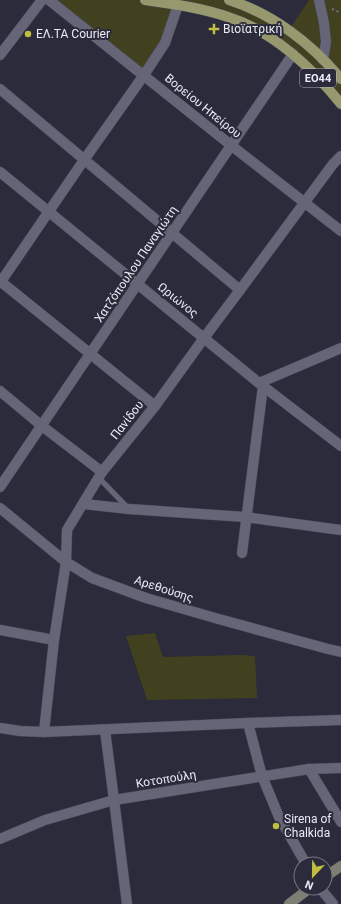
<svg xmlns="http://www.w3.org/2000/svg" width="341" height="904" font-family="Roboto,sans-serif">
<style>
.green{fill:#41411f}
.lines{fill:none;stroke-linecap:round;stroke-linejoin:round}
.service-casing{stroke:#474755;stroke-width:6}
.minor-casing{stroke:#474755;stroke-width:11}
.tertiary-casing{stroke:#474755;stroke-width:11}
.secondary-casing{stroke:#474755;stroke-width:11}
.primary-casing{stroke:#474755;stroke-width:11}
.path{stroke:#737381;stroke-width:2;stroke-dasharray:2 3;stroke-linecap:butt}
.service{stroke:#656577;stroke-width:5}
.minor{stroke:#656577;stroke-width:10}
.tertiary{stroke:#656577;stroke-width:10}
.secondary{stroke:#7e7e72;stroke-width:10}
.primary{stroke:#98986e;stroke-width:10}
.poi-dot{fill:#c0be41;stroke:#2b2b3b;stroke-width:1.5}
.labels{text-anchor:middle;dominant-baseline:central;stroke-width:4;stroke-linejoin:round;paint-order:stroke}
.shield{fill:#2b2b3b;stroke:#b1b1bd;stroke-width:1}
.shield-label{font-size:11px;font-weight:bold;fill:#eaeaf5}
.poi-label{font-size:12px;fill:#eaeaf5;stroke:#2b2b3b;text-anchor:start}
.street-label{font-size:12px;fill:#eaeaf5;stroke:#2b2b3b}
</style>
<rect width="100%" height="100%" fill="#2b2b3b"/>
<g class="green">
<path d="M 49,0 L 229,0 L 289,30 L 309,0 L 341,0 L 341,104 L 266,35 L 178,5 L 144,75 Z"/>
<path d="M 155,633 L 163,657 L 241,655 L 255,656 L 257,698 L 147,700 L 126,636 Z"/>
</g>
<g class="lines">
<g class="service-casing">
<path id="service" d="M 99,478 L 128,508"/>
</g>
<g class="minor-casing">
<g id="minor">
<path d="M 49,0 L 232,146 L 341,231"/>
<path d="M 0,89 L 240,290"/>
<path d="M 0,172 L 259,383 L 341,446"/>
<path d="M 0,281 L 155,406"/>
<path d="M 0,283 L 84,160 L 144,75 L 165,43 L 178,5"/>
<path d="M 259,383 L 341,348"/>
<path d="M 0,391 L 42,426 L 102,472"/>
<path d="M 0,487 L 293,54"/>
<path d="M 84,504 L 129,509 L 245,517 L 341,530"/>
<path d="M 0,508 L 66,562 L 92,578 L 146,598 L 215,618 L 328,649 L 341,652"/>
<path d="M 242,553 L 263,386"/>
<path d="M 0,630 L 54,640"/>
<path d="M 248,723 L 262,776 L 279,817 L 306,864"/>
<path d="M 0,728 L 20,731 L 44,732 L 248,723 L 341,720"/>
<path d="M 105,730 L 114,800 L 127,904"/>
<path d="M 44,732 L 54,640 L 66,562 L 67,530 L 102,472 L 155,406 L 204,338 L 240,290 L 333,164 L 341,156"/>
<path d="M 309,769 L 341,822"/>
<path d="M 0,839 L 45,820 L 114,800 L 309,769 L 341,768"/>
<path d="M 320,888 L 333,904"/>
</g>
</g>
<g class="tertiary-casing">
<g id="tertiary">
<path d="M 319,0 L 324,23 L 326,42 L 323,60"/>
<path d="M 0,55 L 42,0"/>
</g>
</g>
<g class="secondary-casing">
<g id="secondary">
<path d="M 325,877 L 341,866"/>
<path d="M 289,904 L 310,888"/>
</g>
</g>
<g class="primary-casing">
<g id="primary">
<path d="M 145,0 C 174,4 203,8 231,18 C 274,32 313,69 341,104"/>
<path d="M 229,0 C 273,14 312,44 341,79"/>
</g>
</g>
<path class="path" d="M 332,9 L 341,13"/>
<use href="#service" class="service"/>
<use href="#minor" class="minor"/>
<use href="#tertiary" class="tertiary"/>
<use href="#secondary" class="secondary"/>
<use href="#primary" class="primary"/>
</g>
<g class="poi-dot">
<path d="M212 23h4v4h4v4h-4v4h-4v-4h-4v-4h4z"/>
<circle cx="28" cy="34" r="4"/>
<circle cx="276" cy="826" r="4"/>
</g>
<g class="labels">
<rect class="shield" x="300" y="69" width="36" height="18" rx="3"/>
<g class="shield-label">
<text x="318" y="78">ΕΟ44</text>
</g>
<g class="poi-label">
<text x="223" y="29">Βιοϊατρική</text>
<text x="36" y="34">ΕΛ.ΤΑ Courier</text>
<text x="284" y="819">Sirena of<tspan x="284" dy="14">Chalkida</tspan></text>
</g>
<g class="street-label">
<text transform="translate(203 106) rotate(39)">Βορείου Ηπείρου</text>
<text transform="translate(136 264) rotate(-56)">Χατζόπουλου Παναγιώτη</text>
<text transform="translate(178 300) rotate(39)">Ωριώνος</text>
<text transform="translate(127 420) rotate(-52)">Πανίδου</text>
<text transform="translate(164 589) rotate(18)">Αρεθούσης</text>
<text transform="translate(166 779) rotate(-9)">Κοτοπούλη</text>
</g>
</g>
<g transform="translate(313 876) rotate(202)"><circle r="19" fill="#2b2b3b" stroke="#777785"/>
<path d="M0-3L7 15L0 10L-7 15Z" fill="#c0be41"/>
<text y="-6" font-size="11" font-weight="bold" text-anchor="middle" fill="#eaeaf5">N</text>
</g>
</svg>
